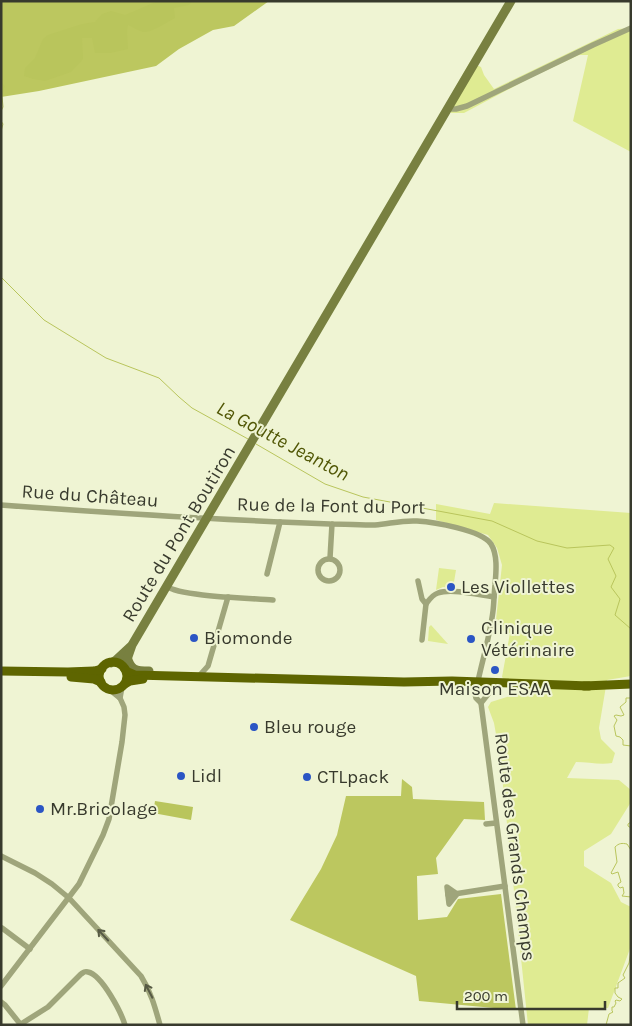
<svg xmlns="http://www.w3.org/2000/svg" width="632" height="1026" font-family="Karla,sans-serif">
<style>
.green{fill:#dfeb92}
.forest{fill:#bcc75f}
.water{fill:#b9c55c}
.lines{fill:none;stroke-linecap:round;stroke-linejoin:round}
.stream{stroke:#b9c55c;stroke-width:1}
.street{stroke:#9fa57b;stroke-width:5.5}
.secondary{stroke:#788040;stroke-width:9}
.primary{stroke:#5e6500;stroke-width:9}
.oneway{stroke:#575a44}
.poi-dot{fill:#2b55c4;stroke:#eff4d3;stroke-width:2}
.labels{text-anchor:middle;dominant-baseline:central;stroke-width:4;stroke-linejoin:round;paint-order:stroke}
.street-label{font-size:19px;fill:#383a2d;stroke:#eff4d3}
.poi-label{font-size:19px;fill:#383a2d;stroke:#eff4d3;text-anchor:start}
.water-label{font-size:20px;font-style:italic;fill:#515706;stroke:#eff4d3}
</style>
<rect width="100%" height="100%" fill="#eff4d3"/>
<g class="green">
<path d="M 631,28 L 631,152 L 573,121 L 588,55 L 579,55 L 530,78 L 464,113 L 451,113 L 448,100 L 470,62 L 481,67 L 484,75 L 494,89 L 618,29 Z"/>
<path d="M 494,503 L 631,513 L 631,676 L 607,680 L 599,728 L 601,739 L 615,753 L 612,763 C 600,765 588,762 576,762 L 567,778 L 619,780 L 631,790 L 631,802 L 611,834 L 584,851 L 584,866 L 611,883 L 621,902 L 631,907 L 631,946 L 608,1008 L 589,1008 L 587,1025 L 528,1025 L 500,757 L 494,723 L 488,707 L 491,702 L 516,694 L 502,677 L 510,633 L 495,629 L 502,565 L 497,548 L 488,535 L 436,520 L 436,504 L 490,514 Z"/>
<path d="M 439,568 L 456,570 L 453,588 L 443,587 L 436,590 Z"/>
<path d="M 431,625 L 448,644 L 428,641 L 429,627 Z"/>
</g>
<g class="forest">
<path d="M 1,1 L 269,1 L 234,26 L 213,30 L 179,49 L 156,66 L 39,91 L 1,97 Z"/>
<path d="M 402,779 L 412,787 L 413,799 L 484,802 L 485,820 L 464,819 L 436,858 L 438,874 L 417,876 L 418,920 L 447,917 L 458,899 L 501,894 L 516,1010 L 419,1001 L 416,976 L 290,920 L 321,869 L 337,835 L 346,796 L 401,796 Z"/>
</g>
<g class="water">
<path d="M 158,1 L 192,1 L 189,5 L 174,8 L 175,18 C 167,22 151,33 144,32 C 138,31 133,27 128,25 C 126,30 128,42 128,49 L 110,53 L 95,53 L 92,38 L 82,38 L 83,59 L 71,72 L 45,81 L 33,79 L 24,76 L 25,68 L 35,58 L 43,39 L 48,35 L 82,24 L 95,22 L 102,14 L 111,11 L 125,15 Z"/>
<path d="M 155,801 L 193,807 L 191,820 L 153,813 Z"/>
</g>
<g class="lines">
<g class="stream">
<path d="M 1,82 L 4,86 L 2,96 L 3,107 L 1,111"/>
<path d="M 1,121 L 3,124 L 1,131"/>
<path d="M 1,277 L 44,320 L 106,358 L 159,378 L 179,397 L 192,408 L 248,439"/>
<path d="M 256,444 L 325,484 L 363,497 L 492,521 L 537,541 L 567,548 L 610,545 L 614,548 L 608,559 L 616,576 L 611,587 L 620,599 L 615,615 L 631,629"/>
<path d="M 631,698 L 626,698 L 626,702 L 620,707 L 624,715 L 621,716 L 616,715 L 614,716 L 617,720 L 614,726 L 616,736 L 620,737 L 623,740 L 623,745 L 631,746"/>
<path d="M 631,822 L 628,824 L 628,826 L 631,828"/>
<path d="M 631,850 L 627,844 C 622,843 619,843 615,847 L 617,862 L 611,873 L 612,874 L 618,872 L 621,882 L 618,884 L 618,886 L 620,888 L 623,887 L 624,893 L 622,896 L 631,897"/>
<path d="M 606,1025 L 609,1014 L 613,1012 L 612,1011 L 612,1007 L 614,1007 L 616,1003 L 615,1001 L 616,1000 L 620,1001 L 622,999 L 618,997 L 615,993 L 615,988 L 618,988 L 618,983 L 625,978 L 623,975 L 629,963 L 631,951"/>
</g>
<g class="street">
<path d="M 447,109 L 456,109 L 467,106 L 593,45 L 631,28"/>
<path d="M 1,505 C 111,513 220,520 330,524 C 345,524 360,525 375,525 C 389,524 402,520 417,521 C 433,522 482,530 491,544 C 498,555 496,573 495,585 C 494,594 494,603 493,611 C 490,635 483,658 478,681 L 473,686 L 476,698 L 481,703 L 523,1025"/>
<path d="M 330,558 L 332,524"/>
<circle cx="329" cy="570" r="11"/>
<path d="M 267,574 L 280,522"/>
<path d="M 418,581 L 422,599 L 426,604 L 422,640"/>
<path d="M 166,586 C 181,597 252,598 273,600"/>
<path d="M 426,604 C 429,600 432,595 438,593 C 451,588 480,595 494,597"/>
<path d="M 199,676 L 208,666 L 228,597"/>
<path d="M 120,698 L 122,687"/>
<path d="M 481,703 L 489,693 L 491,682"/>
<path d="M 486,824 L 496,823"/>
<path d="M 1,856 L 35,873 L 52,884 L 69,898 L 141,976 C 151,992 155,1007 160,1025"/>
<path d="M 447,887 L 457,894 L 449,904 Z"/>
<path d="M 448,895 L 505,886"/>
<path d="M 2,928 L 30,949"/>
<path d="M 1,986 L 79,884 L 103,835 L 109,819 L 122,742 L 125,715 L 124,707 L 120,698 L 109,689"/>
<path d="M 1,1002 L 5,1005 L 21,1025"/>
<path d="M 21,1024 L 48,1007 L 81,974 C 84,972 84,971 88,972 C 102,975 121,1012 125,1025"/>
</g>
<g class="secondary">
<path d="M 127,657 C 131,670 135,671 149,671"/>
<path d="M 111,663 L 116,660 L 130,647"/>
<path d="M 124,668 L 132,645 L 511,1"/>
</g>
<g class="primary">
<circle cx="113" cy="676" r="14"/>
<path d="M 1,671 L 68,672 L 94,671 L 102,669"/>
<path d="M 126,671 L 135,675 L 404,682 L 452,681 L 589,686"/>
<path d="M 71,677 L 94,679 L 101,682"/>
<path d="M 125,684 L 130,681 L 143,679"/>
<path d="M 584,686 L 631,684"/>
</g>
</g>
<defs><path id="oneway-shaft" d="M-6 0H5M1.5-3L5.5 0L1.5 3" fill="none" stroke-width="1.6" stroke-linecap="round" stroke-linejoin="round" transform="scale(1.25)"/></defs>
<g class="oneway">
<use href="#oneway-shaft" transform="translate(103 935) rotate(-133)"/>
<use href="#oneway-shaft" transform="translate(149 991) rotate(-117)"/>
</g>
<g class="poi-dot">
<circle cx="451" cy="587" r="5"/>
<circle cx="194" cy="638" r="5"/>
<circle cx="471" cy="639" r="5"/>
<circle cx="495" cy="670" r="5"/>
<circle cx="254" cy="727" r="5"/>
<circle cx="181" cy="776" r="5"/>
<circle cx="307" cy="777" r="5"/>
<circle cx="40" cy="809" r="5"/>
</g>
<g class="labels">
<g class="street-label">
<text transform="translate(90 496) rotate(4)">Rue du Château</text>
<text transform="translate(331 506) rotate(1)">Rue de la Font du Port</text>
<text transform="translate(179 534) rotate(-59)">Route du Pont Boutiron</text>
<text transform="translate(515 847) rotate(83)">Route des Grands Champs</text>
</g>
<g class="poi-label">
<text x="461" y="587">Les Viollettes</text>
<text x="481" y="628">Clinique<tspan x="481" dy="22">Vétérinaire</tspan></text>
<text x="204" y="638">Biomonde</text>
<text x="495" y="689" text-anchor="middle">Maison ESAA</text>
<text x="264" y="727">Bleu rouge</text>
<text x="191" y="776">Lidl</text>
<text x="317" y="777">CTLpack</text>
<text x="50" y="809">Mr.Bricolage</text>
</g>
<g class="water-label">
<text transform="translate(283 441) rotate(28)">La Goutte Jeanton</text>
</g>
</g>
<rect width="632" height="1026" fill="none" stroke="#383a2d" stroke-width="5"/>
<path d="M457 1001v8h148v-8" fill="none" stroke="#383a2d" stroke-width="2.5"/>
<text x="464" y="1001" font-size="15" fill="#383a2d" stroke="#eff4d3" stroke-width="4" paint-order="stroke">200 m</text>
</svg>
